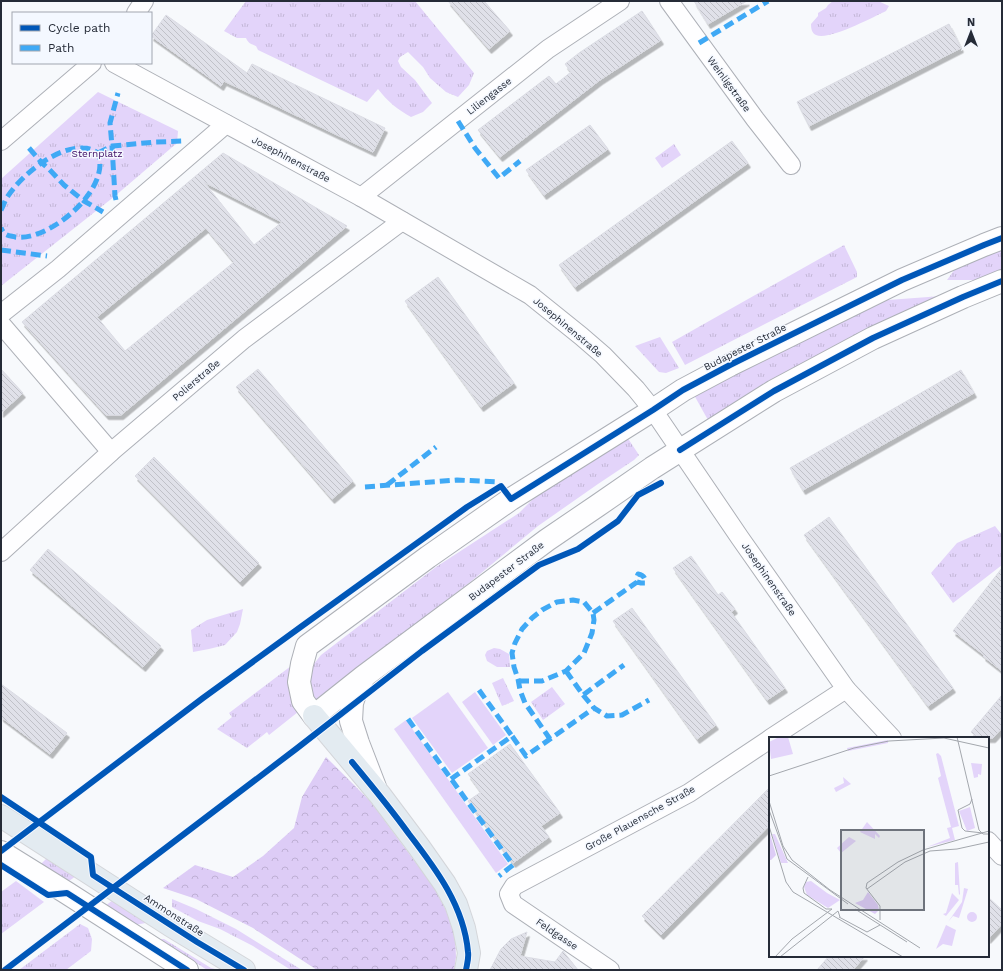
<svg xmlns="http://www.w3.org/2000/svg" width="1003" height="971" font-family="'Work Sans',sans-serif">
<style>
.grass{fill:url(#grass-tufts)}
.forest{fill:url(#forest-crowns)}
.garden{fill:#e3d4fa}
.building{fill:url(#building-back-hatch);stroke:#dbdce4;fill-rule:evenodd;filter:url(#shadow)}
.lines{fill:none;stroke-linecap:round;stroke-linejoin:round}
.minor-casing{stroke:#adb0b7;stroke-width:20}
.secondary-casing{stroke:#adb0b7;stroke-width:24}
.primary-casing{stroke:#d4d6da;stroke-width:24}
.minor{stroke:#fefeff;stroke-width:18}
.secondary{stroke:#fefeff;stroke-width:22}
.primary{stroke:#e3ebf1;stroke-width:22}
.quiet{stroke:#3fa9f5;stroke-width:5;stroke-dasharray:10 5;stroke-linecap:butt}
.cycleway-casing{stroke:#f4f8ff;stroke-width:8}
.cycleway{stroke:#0057b8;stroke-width:6}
.labels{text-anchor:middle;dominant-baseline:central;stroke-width:3;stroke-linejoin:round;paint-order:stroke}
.street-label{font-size:10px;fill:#252b37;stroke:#f4f8ff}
.park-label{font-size:10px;fill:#3c0a62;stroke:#f4f8ff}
.inset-road{fill:none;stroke:#a3a7ad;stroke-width:1}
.view{fill:#6e737c;fill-opacity:0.15;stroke:#6e737c;stroke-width:2}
.inset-edge{fill:none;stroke:#252b37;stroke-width:2}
</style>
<defs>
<pattern id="grass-tufts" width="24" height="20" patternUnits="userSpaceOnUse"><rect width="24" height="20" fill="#e3d4fa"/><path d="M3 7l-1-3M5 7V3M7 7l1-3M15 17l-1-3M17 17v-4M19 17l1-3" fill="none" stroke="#c3b6d7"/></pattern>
<pattern id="forest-crowns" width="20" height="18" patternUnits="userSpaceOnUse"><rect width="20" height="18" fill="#ddccf6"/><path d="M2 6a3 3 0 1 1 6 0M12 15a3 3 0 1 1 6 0" fill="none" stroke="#beafd4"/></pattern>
<pattern id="building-back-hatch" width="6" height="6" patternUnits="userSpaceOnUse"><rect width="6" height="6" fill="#e0e1e9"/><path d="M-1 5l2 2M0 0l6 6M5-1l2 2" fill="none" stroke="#c0c1c8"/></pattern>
<filter id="shadow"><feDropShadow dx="2.5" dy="4.5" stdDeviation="0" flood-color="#0004"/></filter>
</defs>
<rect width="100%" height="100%" fill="#f7f9fc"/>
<g class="grass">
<path d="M 246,1 L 415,1 L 474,73 L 469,85 L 458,97 L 446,92 L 430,78 L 423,67 L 408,52 L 400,57 L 398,61 L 401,67 L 415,80 L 432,103 L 423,112 L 411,117 C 398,110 387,101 378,89 L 367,102 L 258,50 L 256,46 C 251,44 248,43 246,38 L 237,38 L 224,31 Z"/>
<path d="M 833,1 L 878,1 L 889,6 L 886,11 C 873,17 829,41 816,35 C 812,33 811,29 811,24 L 818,16 L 818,13 L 826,8 L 828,5 Z"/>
<path d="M 98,92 L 178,131 L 177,143 L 115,196 L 1,286 L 1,179 Z"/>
<path d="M 674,144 L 681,155 L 662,168 L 655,158 Z"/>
<path d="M 844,245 L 857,272 L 857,277 L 685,365 L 672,342 Z"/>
<path d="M 1002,246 L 1002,271 L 979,280 L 947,280 L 955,269 Z"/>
<path d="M 942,296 L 708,420 L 694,395 L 874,301 Z"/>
<path d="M 660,337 L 679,368 L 666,373 L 659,372 L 635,346 Z"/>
<path d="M 627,437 L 639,455 L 634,460 L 598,484 L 538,526 L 469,583 L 313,702 L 308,683 L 313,665 L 321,655 L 436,567 L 519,513 L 549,483 Z"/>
<path d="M 995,526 L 1002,535 L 1002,565 L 953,603 L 931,573 L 957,543 Z"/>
<path d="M 243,609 L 240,624 L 237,632 L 225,645 L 209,649 L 193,652 L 191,630 L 207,620 Z"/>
<path d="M 494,648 L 500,649 L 509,654 L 510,667 L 497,667 L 487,661 L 485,655 L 487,651 Z"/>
<path d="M 291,666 L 298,712 L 269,735 L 267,732 L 247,748 L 217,729 L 232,717 L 229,713 Z"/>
<path d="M 503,678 L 514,701 L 502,706 L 492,683 Z"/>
<path d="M 552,687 L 565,704 L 543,720 L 531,702 Z"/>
<path d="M 48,857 L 76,876 L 69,881 L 41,864 Z"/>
<path d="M 16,881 L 44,902 L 1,934 L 1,892 Z"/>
<path d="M 172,899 L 196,909 L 236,929 L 302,970 L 291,970 L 253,946 L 220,929 L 198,921 L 172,907 Z"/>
<path d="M 113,900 L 151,922 L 135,925 L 105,906 Z"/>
<path d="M 80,924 L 88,928 L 92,939 L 91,951 L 66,970 L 19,970 Z"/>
<path d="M 160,939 L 164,939 L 211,968 L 219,970 L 207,970 Z"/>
</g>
<path class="forest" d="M 326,757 L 370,801 L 433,886 L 447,912 L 455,936 L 456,957 L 454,970 L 317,970 L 253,928 L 196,899 L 163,888 L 195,865 L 233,877 L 263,856 L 294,828 L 302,797 Z"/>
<g class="garden">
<path d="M 448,692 L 488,748 L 452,773 L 412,718 Z"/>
<path d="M 475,692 L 506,735 L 493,745 L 462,702 Z"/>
<path d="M 406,720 L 508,864 L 496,873 L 394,729 Z"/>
</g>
<g class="building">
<path d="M 448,1 L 484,1 L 510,31 L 489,49 Z"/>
<path d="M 694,1 L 747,1 L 708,24 Z"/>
<path d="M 642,11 L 661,40 L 600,80 L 500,157 L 478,130 L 549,76 L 556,84 L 571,72 L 565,64 L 579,53 Z"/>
<path d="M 166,15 L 247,73 L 252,64 L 385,128 L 373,152 L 224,81 L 221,86 L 151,36 Z"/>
<path d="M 949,24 L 961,48 L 809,126 L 797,102 Z"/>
<path d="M 590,125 L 608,149 L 544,195 L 526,170 Z"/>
<path d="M 732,141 L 748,163 L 575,287 L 559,265 Z"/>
<path d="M 223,153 L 347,226 L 121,415 L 106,415 L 22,322 ZM 204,182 L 282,222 L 254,245 ZM 206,228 L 234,262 L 125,351 L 97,317 Z"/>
<path d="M 438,277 L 514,383 L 481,407 L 405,301 Z"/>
<path d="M 1,369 L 23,393 L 1,413 Z"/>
<path d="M 258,369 L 353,481 L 332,499 L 236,387 Z"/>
<path d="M 961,370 L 974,393 L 803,490 L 790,468 Z"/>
<path d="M 154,457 L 259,563 L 240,582 L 135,476 Z"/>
<path d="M 829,517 L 953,688 L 928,706 L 804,535 Z"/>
<path d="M 48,549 L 161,646 L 143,667 L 30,570 Z"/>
<path d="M 691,556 L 718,595 L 722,592 L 735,609 L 731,612 L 785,688 L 767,700 L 673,568 Z"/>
<path d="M 1002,568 L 1002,671 L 983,656 L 984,655 L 953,631 Z"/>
<path d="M 632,608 L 716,725 L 697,739 L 613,621 Z"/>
<path d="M 1,684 L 67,733 L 50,754 L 1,717 Z"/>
<path d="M 1002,695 L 1002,728 L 993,738 L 978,738 L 971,732 Z"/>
<path d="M 510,744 L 560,813 L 541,826 L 549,837 L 513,863 L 468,801 L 481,792 L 468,774 Z"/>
<path d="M 770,787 L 770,825 L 661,935 L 642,916 Z"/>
<path d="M 988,897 L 1002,910 L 1002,924 L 988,939 Z"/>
<path d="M 527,932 L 520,956 L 555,962 L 563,951 L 578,970 L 490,970 L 501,949 L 511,939 Z"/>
<path d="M 829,956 L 865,956 L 853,970 L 817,970 Z"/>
</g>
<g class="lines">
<g class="minor-casing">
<g id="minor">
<path d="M 669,1 L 755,119 L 791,165"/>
<path d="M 136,13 L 144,1"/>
<path d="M 114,63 L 361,197 L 530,295 L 581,336 L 603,355 L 636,389 L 653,410 L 740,538 L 846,689 L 892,738"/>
<path d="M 1,141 L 92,63"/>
<path d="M 361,197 L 548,49 L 620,1"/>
<path d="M 1,314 L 58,269 L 226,124"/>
<path d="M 1,324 L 111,452"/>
<path d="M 1,552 L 111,452 L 244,339 L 402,221"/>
<path d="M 771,738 L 846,689"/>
<path d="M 988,841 L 1002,856"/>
<path d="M 610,970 L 513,904 L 509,894 L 514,886 L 689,793 L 770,739"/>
</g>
</g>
<g class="secondary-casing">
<g id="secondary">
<path d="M 1002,238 L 984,245 L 902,280 L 730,365 L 683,390 L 653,410 L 511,499 L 428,557 L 307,646 L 302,664 L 299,682 L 303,701 L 314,716 L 363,677 L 547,540 L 597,506 L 652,468 L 774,391 L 873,338 L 963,297 L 1002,281"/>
<path d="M 363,678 L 356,691 L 352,703 L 351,721 L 358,743 L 375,787"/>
<path d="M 1,852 L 67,893 L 187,970"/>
</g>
</g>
<g class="primary-casing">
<g id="primary">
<path d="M 314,716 L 380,795 L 419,847 L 445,884 L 456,904 L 464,928 L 469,953 L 466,970"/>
<path d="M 1,816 L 170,925 L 244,970"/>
</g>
</g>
<use href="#minor" class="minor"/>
<use href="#secondary" class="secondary"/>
<use href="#primary" class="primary"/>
<g class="quiet">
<path d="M 699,43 L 768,1"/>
<path d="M 458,121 L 475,148 L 499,178 L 520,161"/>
<path d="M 29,148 L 42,163 L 49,169 L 64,185 L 84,201 L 103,212"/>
<path d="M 98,153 L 112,146 L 156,142 L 184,141"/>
<path d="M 116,200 L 115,196 L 112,146 L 110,123 L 118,93"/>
<path d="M 1,210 C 3,207 4,203 6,199 C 20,176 55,147 83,148 C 89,148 93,150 98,153 C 112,189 49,242 15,237 C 12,236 7,236 4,233 C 3,232 1,228 1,227"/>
<path d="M 1,250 L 47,256"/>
<path d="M 387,485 L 436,447"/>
<path d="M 365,487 L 457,480 L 498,482 L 501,486 L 500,486"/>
<path d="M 593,613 L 637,582 L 637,577 L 638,574 C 643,575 646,578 645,583 L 641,583 L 637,582"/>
<path d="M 566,671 L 583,695 L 624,665"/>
<path d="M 519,681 L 542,681 L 566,671 L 584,653 L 592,633 L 594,620 L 593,613 L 584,602 L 573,600 L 557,602 L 542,610 L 532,618 L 522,629 L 515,643 L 512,653 L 514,667 L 518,679 L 520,690 L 525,703 L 550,739"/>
<path d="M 479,690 L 512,736"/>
<path d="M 583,695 L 594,708"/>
<path d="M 408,719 L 513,865 L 499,876"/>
<path d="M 451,779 L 512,736 L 526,756 L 594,708 L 607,716 L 622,715 L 649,700"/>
</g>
<g class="cycleway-casing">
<g id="cycleway">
<path d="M 680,450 L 774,391 L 873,338 L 963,297 L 1002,281"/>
<path d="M 352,762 C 372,786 391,809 409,834 C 436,869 464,906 468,952 C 469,958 467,964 466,970"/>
<path d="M 1,797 L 91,857 L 93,875 L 197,942 L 244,970"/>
<path d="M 1,851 L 203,698 L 302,626 L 467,507 L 501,486 L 511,499 L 653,410 L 683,390 L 730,365 L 902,280 L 984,245 L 1002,238"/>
<path d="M 1,865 L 48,895 L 67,893 L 187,970"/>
<path d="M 5,970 L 296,749 L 422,651 L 539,565 L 578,549 L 618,521 L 638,495 L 661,483"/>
</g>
</g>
<use href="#cycleway" class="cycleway"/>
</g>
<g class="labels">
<g class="street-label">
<text transform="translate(729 84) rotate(54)">Weinligstraße</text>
<text transform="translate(489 96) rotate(-38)">Liliengasse</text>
<text transform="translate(291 159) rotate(28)">Josephinenstraße</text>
<text transform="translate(568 327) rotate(40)">Josephinenstraße</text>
<text transform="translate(745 347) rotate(-27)">Budapester Straße</text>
<text transform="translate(196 380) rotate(-40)">Polierstraße</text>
<text transform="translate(506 571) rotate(-37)">Budapester Straße</text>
<text transform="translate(769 579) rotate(55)">Josephinenstraße</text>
<text transform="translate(640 818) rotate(-29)">Große Plauensche Straße</text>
<text transform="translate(174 915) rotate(33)">Ammonstraße</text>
<text transform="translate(557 934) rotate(34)">Feldgasse</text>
</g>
<g class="park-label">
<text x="97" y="153">Sternplatz</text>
</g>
</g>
<g transform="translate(769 737)">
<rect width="220" height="220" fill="#f7f9fc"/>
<path d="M 10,0 L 19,0 L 24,17 L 2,22 L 0,5 ZM 119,3 L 119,6 L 79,14 L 78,11 ZM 169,16 L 172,19 L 190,89 L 183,91 L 186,103 L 158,110 L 181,101 L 178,91 L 182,90 L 169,41 L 172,39 L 167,17 ZM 202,26 L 213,27 L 212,38 L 209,37 L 209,40 L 205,41 ZM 74,40 L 82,47 L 67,55 L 65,51 L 75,46 ZM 201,70 L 206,91 L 198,94 L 190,74 ZM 98,85 L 111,99 L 110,101 L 106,97 L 106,102 L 91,95 ZM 3,97 L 6,97 L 19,126 L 12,126 ZM 80,100 L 87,104 L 72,116 L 68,111 ZM 189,125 L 191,157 L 190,158 L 189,148 L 186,148 L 186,126 ZM 42,144 L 58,156 L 71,163 L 59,171 L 38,158 L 35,150 L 37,145 ZM 195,151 L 199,152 L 190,181 L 184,179 L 179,185 L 193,165 ZM 183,156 L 190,163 L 177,179 L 174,177 L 177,176 ZM198 180a5 5 0 1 1 10 0a5 5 0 1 1-10 0ZM 177,188 L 187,193 L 183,209 L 174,207 L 167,212 Z" fill="#e3d4fa"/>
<path d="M 1,97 L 7,118 L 2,123 L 0,123 ZM 99,155 L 109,168 L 110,173 L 106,177 L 86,166 L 94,163 Z" fill="#ddccf6"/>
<path class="inset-road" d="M 188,0 L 210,93 L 214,97 L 220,97M 0,39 L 85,11 L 120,4 L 175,1 L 220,11M 203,62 L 201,67 L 189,73 L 193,91 L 196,94 L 214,96M 0,64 L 14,109 L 23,123 L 61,153 L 151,211M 0,73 L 18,122 L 79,167M 0,89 L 17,145 L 24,155 L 134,220M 39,140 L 34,151 L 35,156 L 57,172 L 63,172M 98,152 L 136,125 L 161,114 L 188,112 L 220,105M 86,172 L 138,205M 70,180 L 98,195 L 111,188M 111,183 L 111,169 L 97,151 L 98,146 L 129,125 L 154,113 L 220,94M 6,220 L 23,202 L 63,172M 11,220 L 69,174 L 71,180"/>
<path class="view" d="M 72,93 L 155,93 L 155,173 L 72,173 Z"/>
<rect width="220" height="220" class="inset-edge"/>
</g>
<rect width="1003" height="971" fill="none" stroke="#252b37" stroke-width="4"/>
<rect x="12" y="12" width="140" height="52" fill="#f4f8ff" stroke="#a1a6af"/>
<rect x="20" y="25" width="20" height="6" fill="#0057b8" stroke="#a1a6af"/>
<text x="48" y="32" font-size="12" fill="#252b37">Cycle path</text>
<rect x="20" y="45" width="20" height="6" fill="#3fa9f5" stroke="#a1a6af"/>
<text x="48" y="52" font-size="12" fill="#252b37">Path</text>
<g transform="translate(971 32)" stroke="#f4f8ff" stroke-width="3" paint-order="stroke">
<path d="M0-3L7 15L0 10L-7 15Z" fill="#252b37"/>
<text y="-6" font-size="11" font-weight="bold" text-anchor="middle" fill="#252b37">N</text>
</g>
</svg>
